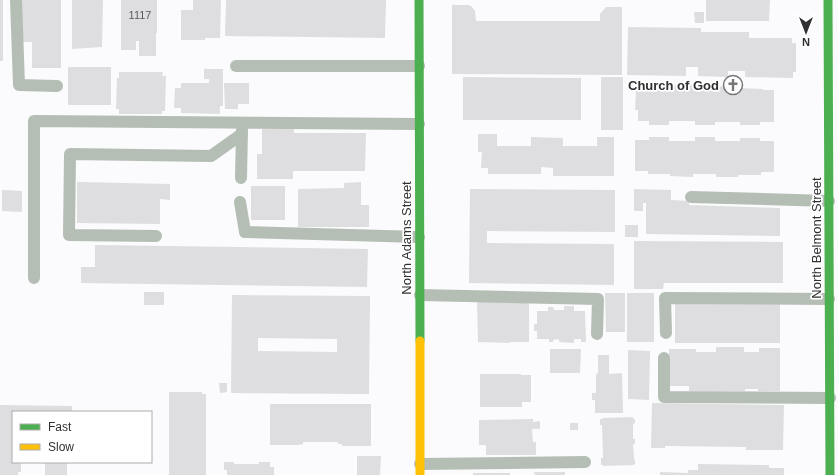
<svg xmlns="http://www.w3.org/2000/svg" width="838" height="475" font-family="Helvetica,sans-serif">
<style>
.building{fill:#dedee0;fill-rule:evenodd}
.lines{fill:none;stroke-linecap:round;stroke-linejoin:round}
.lane{stroke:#b5beb5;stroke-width:12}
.fast{stroke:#4caf50;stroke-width:9}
.slow{stroke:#ffc107;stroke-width:9}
.labels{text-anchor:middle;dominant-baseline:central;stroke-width:3.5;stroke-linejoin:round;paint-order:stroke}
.number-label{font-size:11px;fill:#5c5c5e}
.poi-label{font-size:13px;font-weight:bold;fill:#303032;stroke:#fff;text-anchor:end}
.street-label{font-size:13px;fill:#303032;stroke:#fff}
</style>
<rect width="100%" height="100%" fill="#fbfbfd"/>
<g class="building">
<rect x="0" y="0" width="3" height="61"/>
<path d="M 21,0 L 61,0 L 61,68 L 32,68 L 32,42 L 21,42 Z"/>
<path d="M 72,0 L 103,0 L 102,47 L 72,49 Z"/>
<path d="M 121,0 L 157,0 L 157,33 L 156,33 L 156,56 L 139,56 L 139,41 L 136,41 L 136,50 L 121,50 Z"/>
<path d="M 193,0 L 221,0 L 220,38 L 205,38 L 205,40 L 181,40 L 181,10 L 193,10 Z"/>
<path d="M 226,0 L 386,0 L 385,38 L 225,36 Z"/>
<path d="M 706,0 L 770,0 L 769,21 L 706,21 Z"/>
<path d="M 452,5 L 469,5 L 472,7 L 475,11 L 476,21 L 600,21 L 600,14 L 606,7 L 622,7 L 622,75 L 452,74 Z"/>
<path d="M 694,12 L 704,12 L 704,23 L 695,23 Z"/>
<path d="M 628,27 L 701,28 L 701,32 L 749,32 L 749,38 L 792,38 L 792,43 L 796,43 L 796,72 L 793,72 L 793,78 L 745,77 L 745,71 L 728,71 L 728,77 L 698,76 L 698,67 L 686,67 L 686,76 L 627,75 Z"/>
<rect x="68" y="67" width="43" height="38"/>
<path d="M 204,69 L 223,69 L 223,106 L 220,106 L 220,114 L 181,113 L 181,108 L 174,108 L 175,88 L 181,88 L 181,83 L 209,83 L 209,79 L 204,79 Z"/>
<path d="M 119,72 L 163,72 L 162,76 L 166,76 L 165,111 L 162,111 L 162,114 L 119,114 L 119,109 L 116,109 L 117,78 L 119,78 Z"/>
<path d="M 463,77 L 581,78 L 581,120 L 463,120 Z"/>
<rect x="601" y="77" width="22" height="53"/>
<path d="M 224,83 L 249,83 L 249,104 L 238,104 L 238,109 L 225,109 Z"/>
<path d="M 671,85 L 693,85 L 693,87 L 739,86 L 739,88 L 763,89 L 763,90 L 774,90 L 774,122 L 760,122 L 760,125 L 740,125 L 740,122 L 715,122 L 715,125 L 695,125 L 695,121 L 669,121 L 669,125 L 649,125 L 649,121 L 638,121 L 638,110 L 635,110 L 636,90 L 639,90 L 639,87 L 671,88 Z"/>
<path d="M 262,129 L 294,129 L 294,133 L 366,133 L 365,171 L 293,171 L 293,179 L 257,179 L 257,154 L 262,154 Z"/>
<path d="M 478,134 L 497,134 L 497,146 L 531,146 L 531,137 L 563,138 L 563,146 L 597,146 L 597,137 L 614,137 L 614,176 L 553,176 L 553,168 L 541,167 L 541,174 L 488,174 L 488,168 L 481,168 L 482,152 L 478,152 Z"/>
<path d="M 649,137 L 669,137 L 669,141 L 695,141 L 695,137 L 715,137 L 715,141 L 740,141 L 740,138 L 760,138 L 760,141 L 774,141 L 774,172 L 761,172 L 761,175 L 738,175 L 738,177 L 716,177 L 716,174 L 693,174 L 693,177 L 670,176 L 670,174 L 648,174 L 648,171 L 635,171 L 635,140 L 649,140 Z"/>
<path d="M 77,182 L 170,184 L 170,200 L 160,199 L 160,224 L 77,223 Z"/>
<path d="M 361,182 L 361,205 L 369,205 L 369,227 L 298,227 L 298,189 L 344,188 L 344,183 Z"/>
<rect x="251" y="186" width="34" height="34"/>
<path d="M 470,189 L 615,190 L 615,232 L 487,231 L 487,243 L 614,244 L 614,285 L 469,283 Z"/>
<path d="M 634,189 L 671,190 L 671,200 L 689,201 L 689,205 L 780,208 L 780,236 L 646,234 L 646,203 L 643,203 L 643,211 L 634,211 Z"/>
<path d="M 2,190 L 22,191 L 22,212 L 2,211 Z"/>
<rect x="625" y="225" width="13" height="12"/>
<path d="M 634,241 L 783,242 L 783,283 L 664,283 L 663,289 L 634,289 Z"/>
<path d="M 95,245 L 368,249 L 367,287 L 81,283 L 81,267 L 95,267 Z"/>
<rect x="144" y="292" width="20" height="13"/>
<path d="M 605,293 L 625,293 L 625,332 L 606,332 Z"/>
<rect x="627" y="293" width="27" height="49"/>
<path d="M 232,295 L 370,296 L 369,394 L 231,393 ZM 258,338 L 337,339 L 337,352 L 258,351 Z"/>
<path d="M 529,299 L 529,342 L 510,342 L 510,343 L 478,342 L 477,302 L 514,302 Z"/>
<path d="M 675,303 L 780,304 L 780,343 L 675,343 Z"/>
<path d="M 564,306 L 574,306 L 574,311 L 585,311 L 586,342 L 581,342 L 581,339 L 574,339 L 574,343 L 559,342 L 559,339 L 553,340 L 553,342 L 549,342 L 549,339 L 537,339 L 537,331 L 534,331 L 534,324 L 537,324 L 537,311 L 548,311 L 548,307 L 553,307 L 554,310 L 564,310 Z"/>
<path d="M 716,347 L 744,347 L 744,352 L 759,352 L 759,348 L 780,348 L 780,391 L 758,391 L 758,389 L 745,389 L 745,391 L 689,391 L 689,386 L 669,386 L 669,349 L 696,349 L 696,352 L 716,352 Z"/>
<path d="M 550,349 L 581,349 L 580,373 L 550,373 Z"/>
<path d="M 628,350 L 650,351 L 649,400 L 628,399 Z"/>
<path d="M 598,355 L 609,355 L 609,374 L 622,373 L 623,413 L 595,413 L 595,400 L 592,400 L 592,393 L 596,393 L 596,374 L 598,373 Z"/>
<path d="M 480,374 L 521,374 L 521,375 L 531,375 L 531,402 L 522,402 L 522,407 L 480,407 Z"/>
<path d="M 219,383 L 227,383 L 227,392 L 220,393 Z"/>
<path d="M 169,392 L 202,392 L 202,394 L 206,394 L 206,475 L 169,475 Z"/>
<path d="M 652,403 L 784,405 L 783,450 L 746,450 L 746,447 L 665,446 L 665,448 L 651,448 Z"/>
<path d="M 270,404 L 371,404 L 371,446 L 342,446 L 342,444 L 338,444 L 338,442 L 303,442 L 303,444 L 298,445 L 270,445 Z"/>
<path d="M 0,405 L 72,406 L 72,412 L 13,412 L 13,462 L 21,462 L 21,472 L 18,472 L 18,475 L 0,475 Z"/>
<path d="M 633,417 L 633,419 L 635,419 L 635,423 L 633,424 L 633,439 L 635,439 L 635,444 L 633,444 L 634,460 L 635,459 L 635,464 L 634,464 L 634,465 L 603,466 L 603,465 L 601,465 L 601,458 L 603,458 L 602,425 L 600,425 L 600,419 L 602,419 L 602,418 Z"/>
<path d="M 533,419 L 533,422 L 540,421 L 540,429 L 532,429 L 533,442 L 536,442 L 536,455 L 486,455 L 486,445 L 479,445 L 479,420 Z"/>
<rect x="570" y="423" width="8" height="7"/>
<path d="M 357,456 L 381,456 L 380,475 L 357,475 Z"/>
<rect x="45" y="462" width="22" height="13"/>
<path d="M 224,462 L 234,462 L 234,464 L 259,464 L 259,462 L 270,462 L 270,467 L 274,467 L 274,475 L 227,475 L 227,470 L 224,470 Z"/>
<path d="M 698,464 L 769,465 L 769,468 L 784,468 L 784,475 L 660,475 L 660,472 L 688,473 L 688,470 L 698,470 Z"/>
<path d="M 534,472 L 565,472 L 565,475 L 535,475 Z"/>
<rect x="473" y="473" width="37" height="2"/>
</g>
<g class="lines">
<g class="lane">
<path d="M 16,0 L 19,85 L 57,86"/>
<path d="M 236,66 L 419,66"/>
<path d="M 241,178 L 242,130"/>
<path d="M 691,197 L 829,201"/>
<path d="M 240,202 L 245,232 L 419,237"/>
<path d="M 156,236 L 69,235 L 70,154 L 211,156 L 242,134"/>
<path d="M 34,278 L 34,121 L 419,124"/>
<path d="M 420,295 L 598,299 L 597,334"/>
<path d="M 666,333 L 665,298 L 829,299"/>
<path d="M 664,358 L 664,397 L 830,398"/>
<path d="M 420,464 L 585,462"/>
</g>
<g class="fast">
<path d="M 419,0 L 420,341"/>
<path d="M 828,0 L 830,475"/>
</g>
<path class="slow" d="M 420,341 L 420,475"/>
</g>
<defs>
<g id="church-ring" transform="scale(1)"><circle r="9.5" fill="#fff" stroke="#777779" stroke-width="1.5"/><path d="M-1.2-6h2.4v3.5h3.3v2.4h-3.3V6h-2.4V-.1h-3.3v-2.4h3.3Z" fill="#777779"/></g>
</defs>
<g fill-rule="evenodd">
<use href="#church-ring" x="733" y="85"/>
</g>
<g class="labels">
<g class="number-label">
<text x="140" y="15">1117</text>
</g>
<g class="poi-label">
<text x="719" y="85">Church of God</text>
</g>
<g class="street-label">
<text transform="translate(406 238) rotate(-90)">North Adams Street</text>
<text transform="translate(816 238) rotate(-90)">North Belmont Street</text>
</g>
</g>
<rect x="12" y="411" width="140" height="52" fill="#ffffff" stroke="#acacad"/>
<rect x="20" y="424" width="20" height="6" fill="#4caf50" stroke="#acacad"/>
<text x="48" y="431" font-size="12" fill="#303032">Fast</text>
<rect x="20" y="444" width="20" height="6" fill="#ffc107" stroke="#acacad"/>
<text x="48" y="451" font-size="12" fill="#303032">Slow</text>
<g transform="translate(806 32) rotate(180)" stroke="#ffffff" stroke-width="3" paint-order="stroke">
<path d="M0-3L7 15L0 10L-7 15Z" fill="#303032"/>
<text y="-6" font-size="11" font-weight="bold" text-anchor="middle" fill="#303032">N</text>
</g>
</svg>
